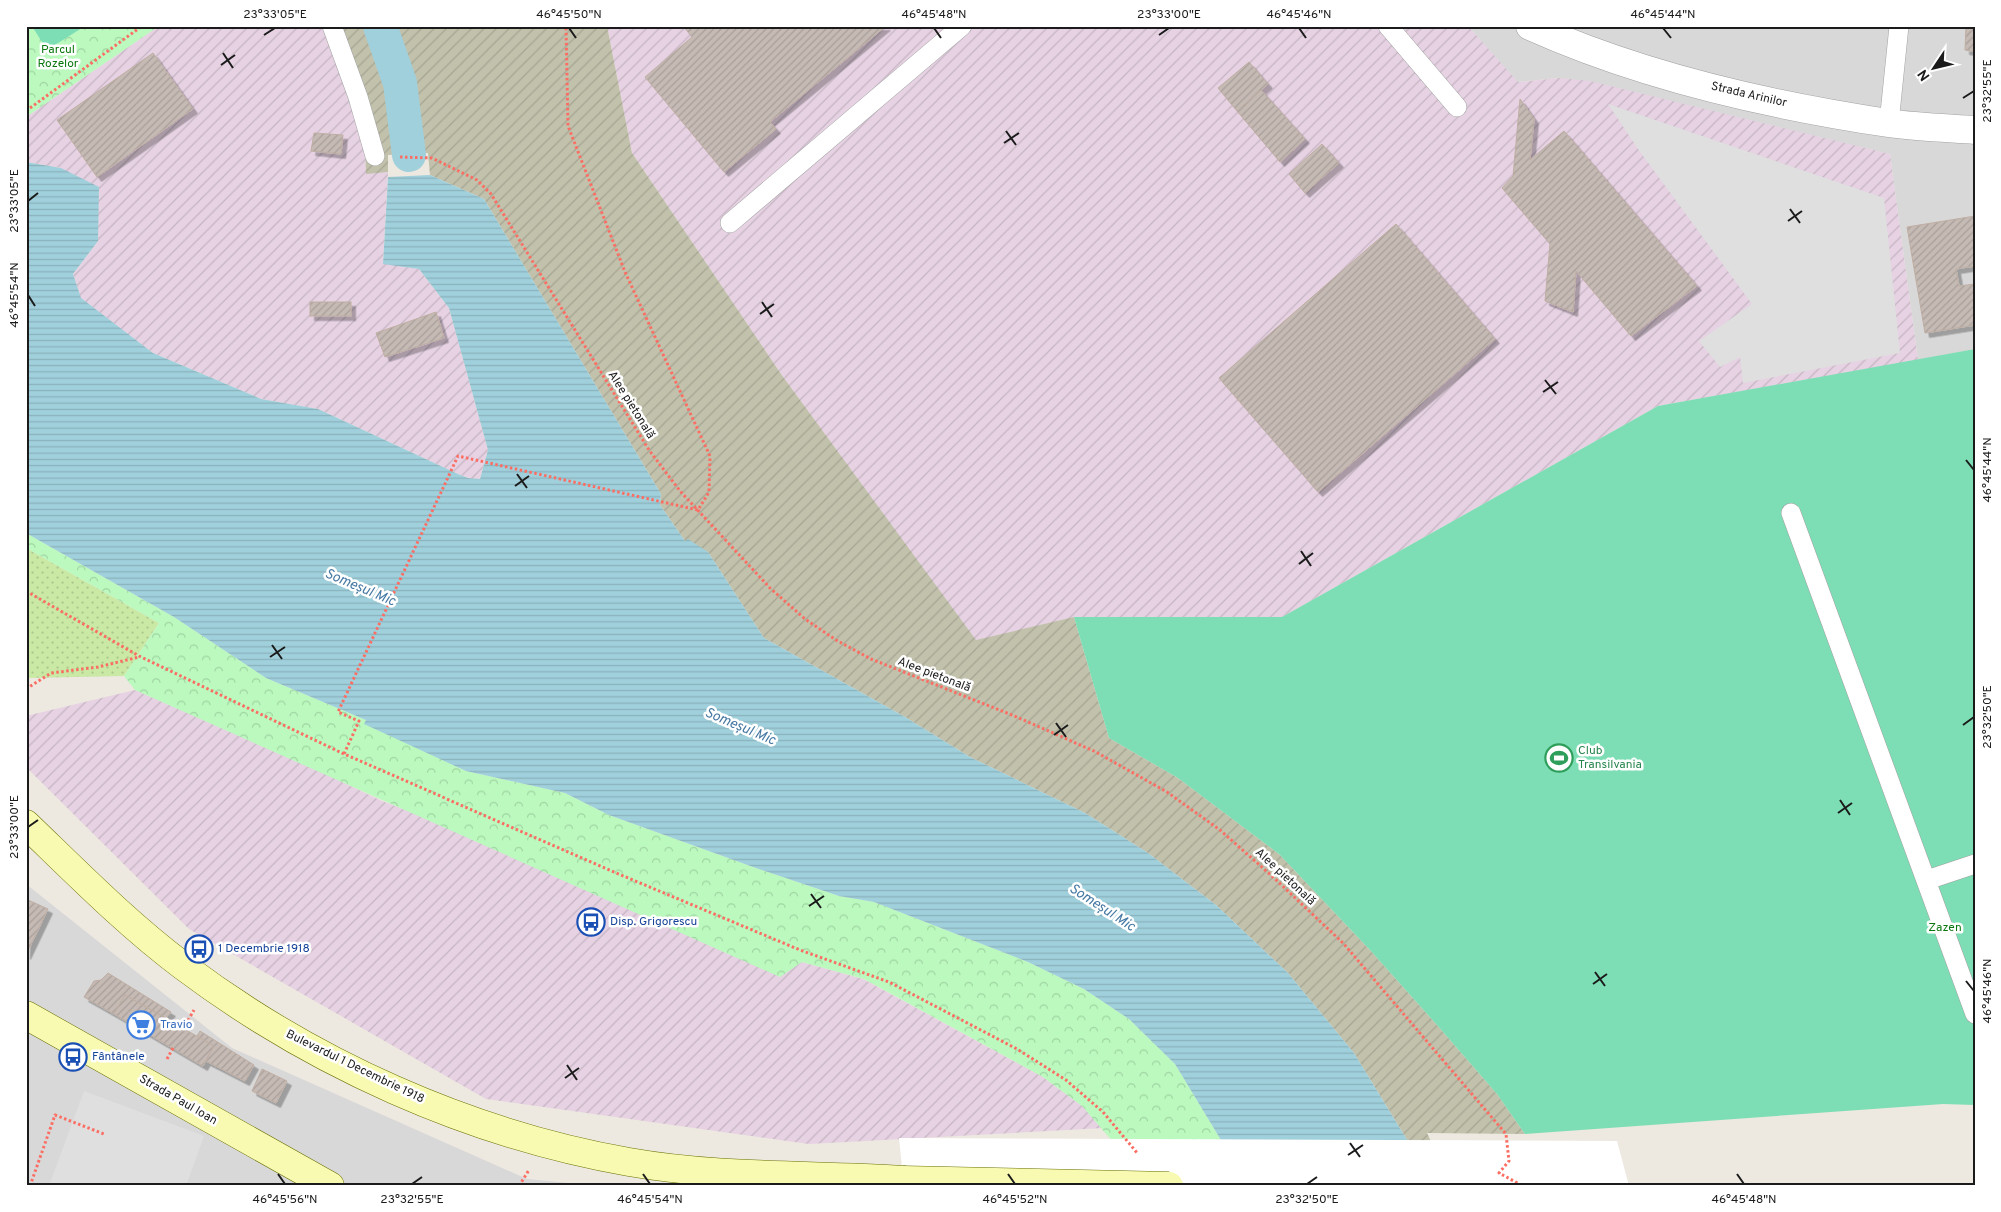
<svg xmlns="http://www.w3.org/2000/svg" width="2001" height="1212" font-family="Overpass,sans-serif">
<style>
.residential{fill:#d9d8d8}
.industrial{fill:url(#industrial-furrows)}
.construction{fill:url(#construction-furrows)}
.grass{fill:url(#grass-dots)}
.park{fill:url(#park-crowns)}
.pitch{fill:#7ddeb5}
.parking{fill:#dfdfdf}
.water{fill:url(#water-rules)}
.pier{fill:#fff}
.lines{fill:none;stroke-linecap:round;stroke-linejoin:round}
.canal{stroke:#a0d0dc;stroke-width:34}
.building{fill:url(#building-hatch);stroke:#bfaea3;filter:url(#shadow)}
.lane-casing{stroke:#a2a2a2;stroke-width:20}
.street-casing{stroke:#a2a2a2;stroke-width:29}
.secondary-casing{stroke:#697104;stroke-width:29}
.path{stroke:#fb6e64;stroke-width:3;stroke-dasharray:2.5 2.5;stroke-linecap:butt}
.lane{stroke:#fff;stroke-width:19}
.street{stroke:#fff;stroke-width:28}
.secondary{stroke:#f9fab2;stroke-width:28}
.secondary-bridge-casing{stroke:#697104;stroke-width:29;stroke-linecap:butt}
.secondary-bridge{stroke:#f9fab2;stroke-width:28}
.ticks{fill:none;stroke:#1b1b1b;stroke-width:2}
.labels{text-anchor:middle;dominant-baseline:central;stroke-width:5;stroke-linejoin:round;paint-order:stroke}
.park-label{font-size:12px;fill:#0a780f;stroke:#fff}
.street-label{font-size:12px;fill:#1b1b1b;stroke:#fff}
.leisure-label{font-size:12px;fill:#27864d;stroke:#fff;text-anchor:start}
.transit-label{font-size:12px;fill:#164399;stroke:#fff;text-anchor:start}
.shop-label{font-size:12px;fill:#366cbe;stroke:#fff;text-anchor:start}
.water-label{font-size:14px;font-style:italic;fill:#4578a3;stroke:#fff}
.neatline{fill:none;stroke:#1b1b1b;stroke-width:2}
.ticks-label{font-size:12px;text-anchor:middle;fill:#1b1b1b}
</style>
<defs>
<pattern id="industrial-furrows" width="10" height="10" patternUnits="userSpaceOnUse" patternTransform="scale(1.25)"><rect width="10" height="10" fill="#e6d2e3"/><path d="M-1 1l2-2M0 10L10 0M9 11l2-2" fill="none" stroke="#c5b4c2"/></pattern>
<pattern id="construction-furrows" width="10" height="10" patternUnits="userSpaceOnUse" patternTransform="scale(1.25)"><rect width="10" height="10" fill="#c1c1ac"/><path d="M-1 1l2-2M0 10L10 0M9 11l2-2" fill="none" stroke="#a5a593"/></pattern>
<pattern id="grass-dots" width="8" height="8" patternUnits="userSpaceOnUse" patternTransform="scale(1.25)"><rect width="8" height="8" fill="#c9e9a5"/><path d="M2 2h.1M6 6h.1" fill="none" stroke="#acc78d" stroke-width="1.8" stroke-linecap="round"/></pattern>
<pattern id="park-crowns" width="20" height="18" patternUnits="userSpaceOnUse" patternTransform="scale(1.25)"><rect width="20" height="18" fill="#bbf9be"/><path d="M2 6a3 3 0 1 1 6 0M12 15a3 3 0 1 1 6 0" fill="none" stroke="#a0d5a3"/></pattern>
<pattern id="water-rules" width="6" height="5" patternUnits="userSpaceOnUse" patternTransform="scale(1.25)"><rect width="6" height="5" fill="#a0d0dc"/><path d="M0 2.5h6" fill="none" stroke="#89b2bc"/></pattern>
<pattern id="building-hatch" width="6" height="6" patternUnits="userSpaceOnUse" patternTransform="scale(1.25)"><rect width="6" height="6" fill="#c5bab4"/><path d="M-1 1l2-2M0 6l6-6M5 7l2-2" fill="none" stroke="#a99f9a"/></pattern>
<filter id="shadow"><feDropShadow dx="4.5" dy="4.5" stdDeviation="0" flood-color="#0004"/></filter>
</defs>
<rect width="100%" height="100%" fill="#ede8e0"/>
<g class="residential">
<path d="M 1468,26 L 1975,26 L 1975,349 L 1918,360 L 1890,154 L 1559,78 L 1517,82 Z"/>
<path d="M 26,884 L 232,1048 L 527,1179 L 600,1186 L 26,1186 Z"/>
</g>
<g class="industrial">
<path d="M 159,26 L 322,26 L 365,140 L 366,173 L 388,172 L 383,263 L 419,269 L 449,308 L 488,450 L 480,479 L 468,478 L 458,474 L 318,409 L 261,399 L 153,353 L 80,298 L 73,274 L 98,241 L 61,168 L 26,162 L 26,117 Z"/>
<path d="M 607,26 L 1468,26 L 1518,82 L 1559,78 L 1590,81 L 1890,154 L 1918,360 L 1658,406 L 1282,617 L 1074,617 L 976,641 L 781,374 L 632,153 Z"/>
<path d="M 135,690 L 307,765 L 382,801 L 802,962 L 863,979 L 1043,1077 L 1082,1106 L 1103,1128 L 809,1144 L 486,1099 L 189,929 L 28,769 L 26,716 Z"/>
</g>
<path class="construction" d="M 322,26 L 607,26 L 632,153 L 781,374 L 976,640 L 1074,617 L 1109,738 L 1178,778 L 1279,854 L 1370,950 L 1437,1025 L 1497,1094 L 1525,1134 L 1427,1133 L 1452,1186 L 1412,1148 L 1354,1053 L 1288,973 L 1216,905 L 1148,853 L 1085,813 L 970,757 L 905,717 L 764,638 L 708,552 L 685,541 L 660,505 L 661,494 L 484,199 L 430,175 L 428,153 L 388,155 L 388,172 L 366,174 L 365,140 Z"/>
<path class="grass" d="M 26,548 L 159,623 L 124,676 L 26,678 Z"/>
<g class="park">
<path d="M 26,26 L 159,26 L 26,117 Z"/>
<path d="M 26,533 L 174,617 L 266,678 L 366,720 L 365,724 L 466,771 L 565,793 L 609,815 L 756,868 L 839,896 L 874,902 L 1028,962 L 1084,989 L 1129,1019 L 1175,1064 L 1221,1140 L 1127,1158 L 1082,1106 L 1043,1077 L 864,979 L 802,962 L 780,977 L 135,690 L 124,676 L 159,623 L 26,548 Z"/>
</g>
<g class="pitch">
<path d="M 32,26 L 85,26 L 47,50 Z"/>
<path d="M 1975,349 L 1975,1105 L 1943,1104 L 1525,1134 L 1497,1094 L 1437,1025 L 1370,950 L 1279,854 L 1178,778 L 1109,738 L 1074,617 L 1282,617 L 1658,406 Z"/>
</g>
<g class="parking">
<path d="M 1608,104 L 1884,198 L 1900,353 L 1743,383 L 1740,357 L 1720,367 L 1699,341 L 1752,304 L 1638,149 Z"/>
<path d="M 84,1091 L 204,1136 L 186,1186 L 49,1186 Z"/>
</g>
<path class="water" d="M 26,162 L 61,168 L 99,187 L 98,241 L 73,274 L 81,298 L 153,353 L 261,399 L 318,409 L 458,474 L 468,478 L 480,479 L 488,450 L 449,308 L 419,269 L 383,264 L 388,177 L 430,175 L 484,199 L 661,494 L 660,505 L 685,541 L 688,539 L 708,552 L 764,638 L 905,717 L 970,757 L 1085,813 L 1148,853 L 1216,905 L 1288,973 L 1354,1053 L 1412,1148 L 1221,1140 L 1175,1064 L 1129,1019 L 1084,989 L 1028,962 L 874,902 L 839,896 L 756,868 L 609,815 L 565,793 L 466,771 L 364,724 L 366,720 L 266,678 L 174,617 L 26,533 Z"/>
<path class="pier" d="M 899,1138 L 1617,1141 L 1629,1186 L 904,1186 Z"/>
<g class="lines">
<path class="canal" d="M 380,26 L 400,83 L 409,155"/>
</g>
<g class="building">
<path d="M 683,26 L 886,26 L 770,122 L 776,129 L 724,172 L 645,77 L 692,37 Z"/>
<path d="M 1966,26 L 1975,26 L 1975,52 L 1965,50 Z"/>
<path d="M 153,53 L 193,109 L 97,177 L 57,120 Z"/>
<path d="M 1249,62 L 1268,84 L 1237,111 L 1218,88 Z"/>
<path d="M 1261,90 L 1305,139 L 1280,162 L 1237,111 Z"/>
<path d="M 1520,99 L 1534,119 L 1530,160 L 1564,131 L 1697,286 L 1631,336 L 1576,271 L 1573,312 L 1545,301 L 1550,244 L 1502,188 L 1513,176 Z"/>
<path d="M 314,133 L 343,135 L 341,154 L 311,151 Z"/>
<path d="M 1322,144 L 1339,163 L 1305,193 L 1289,174 Z"/>
<path d="M 1975,216 L 1975,266 L 1956,269 L 1959,286 L 1975,284 L 1975,325 L 1925,333 L 1907,227 Z"/>
<path d="M 1396,224 L 1495,339 L 1318,492 L 1219,378 Z"/>
<rect x="310" y="302" width="41" height="14"/>
<path d="M 436,312 L 444,338 L 385,357 L 376,333 Z"/>
<path d="M 26,899 L 48,909 L 26,955 Z"/>
<path d="M 108,973 L 171,1012 L 166,1018 L 125,995 L 114,1014 L 84,997 L 94,981 L 101,980 Z"/>
<path d="M 125,995 L 214,1046 L 203,1066 L 114,1014 Z"/>
<path d="M 200,1031 L 254,1065 L 245,1081 L 206,1061 L 214,1046 L 197,1036 Z"/>
<path d="M 262,1069 L 287,1081 L 276,1103 L 252,1091 Z"/>
</g>
<g class="lines">
<g class="lane-casing">
<g id="lane">
<path d="M 332,26 L 358,97 L 375,156"/>
<path d="M 1388,26 L 1457,107"/>
<path d="M 1889,123 L 1899,26"/>
<path d="M 730,223 L 962,26"/>
<path d="M 1791,513 L 1975,1014"/>
<path d="M 1927,880 L 1975,864"/>
</g>
</g>
<g class="street-casing">
<path id="street" d="M 1530,26 C 1641,76 1768,105 1888,123 C 1916,127 1946,128 1975,130"/>
</g>
<g class="secondary-casing">
<g id="secondary">
<path d="M 26,824 C 77,873 127,924 183,966 C 312,1063 469,1134 629,1162 C 720,1178 812,1174 903,1180"/>
<path d="M 26,1015 L 330,1186"/>
</g>
</g>
<g class="path">
<path d="M 26,111 L 142,26"/>
<path d="M 400,157 L 432,158 L 477,180 L 491,194 L 649,450 L 680,491 L 770,588 L 805,619 L 836,640 L 871,659 L 1012,715 L 1094,751 L 1167,792 L 1220,830 L 1273,877 L 1343,943 L 1506,1134 L 1509,1161 L 1499,1173 L 1523,1186"/>
<path d="M 26,591 L 139,656 L 344,754 L 621,875 L 800,950 L 889,982 L 1017,1049 L 1066,1080 L 1103,1112 L 1138,1154"/>
<path d="M 26,689 L 51,673 L 98,667 L 139,657"/>
<path d="M 344,754 L 359,721 L 338,712 L 458,456 L 698,510 L 709,492 L 710,456 L 625,272 L 568,126 L 566,26"/>
<path d="M 183,1029 L 194,1010"/>
<path d="M 167,1059 L 173,1048"/>
<path d="M 30,1186 L 55,1115 L 104,1134"/>
<path d="M 519,1186 L 529,1170"/>
</g>
<use href="#lane" class="lane"/>
<use href="#street" class="street"/>
<use href="#secondary" class="secondary"/>
<g class="secondary-bridge-casing">
<path id="secondary-bridge" d="M 903,1180 L 1169,1186"/>
</g>
<use href="#secondary-bridge" class="secondary-bridge"/>
</g>
<path class="ticks" d="M 569,28 L 576,38M 934,28 L 941,38M 1299,28 L 1306,38M 1663,28 L 1671,38M 264,35 L 275,28M 1159,35 L 1169,28M 223,53 L 233,68M 221,65 L 235,55M 1963,98 L 1974,91M 1006,131 L 1016,145M 1004,143 L 1019,133M 28,201 L 38,193M 1790,209 L 1800,223M 1788,221 L 1802,211M 28,295 L 35,306M 762,302 L 772,317M 760,314 L 774,304M 1545,380 L 1556,394M 1543,392 L 1558,382M 1966,460 L 1974,470M 517,474 L 527,488M 515,486 L 529,476M 1301,551 L 1311,566M 1299,564 L 1313,553M 272,645 L 282,659M 270,657 L 285,647M 1056,723 L 1066,737M 1963,725 L 1974,717M 1054,735 L 1068,725M 1840,800 L 1850,815M 1838,813 L 1852,803M 28,827 L 38,820M 811,894 L 821,908M 809,906 L 824,896M 1595,972 L 1605,986M 1966,981 L 1974,991M 1593,984 L 1607,974M 567,1065 L 577,1080M 565,1078 L 579,1068M 1350,1143 L 1360,1157M 1348,1155 L 1363,1145M 278,1174 L 285,1184M 643,1174 L 650,1184M 1008,1174 L 1015,1184M 1737,1174 L 1744,1184M 412,1184 L 422,1177M 1307,1184 L 1317,1177"/>
<defs>
<g id="stadium-ring" transform="scale(1.4375)"><circle r="9.5" fill="#fff" stroke="#2e9e5b" stroke-width="1.5"/><path d="M0-5a6.5 5 0 1 0 0 10a6.5 5 0 1 0 0-10ZM-3.5-1.8h7v3.6h-7Z" fill="#2e9e5b"/></g>
<g id="bus-ring" transform="scale(1.4375)"><circle r="9.5" fill="#fff" stroke="#1a4fb4" stroke-width="1.5"/><path d="M-5-6H5V4H4V6H2V4H-2V6H-4V4H-5ZM-3.5-4V0h7V-4ZM-3.5 1.2v1.5H-2V1.2ZM2 1.2v1.5H3.5V1.2Z" fill="#1a4fb4"/></g>
<g id="supermarket-ring" transform="scale(1.4375)"><circle r="9.5" fill="#fff" stroke="#3f7fe0" stroke-width="1.5"/><path d="M-6-5.5h2.5l.6 2H6L4.5 2H-2.5L-4.4-4H-6ZM-1.5 3.2a1.3 1.3 0 1 0 .1 0ZM3 3.2a1.3 1.3 0 1 0 .1 0Z" fill="#3f7fe0"/></g>
</defs>
<g fill-rule="evenodd">
<use href="#stadium-ring" x="1559" y="758"/>
<use href="#bus-ring" x="591" y="922"/>
<use href="#bus-ring" x="199" y="949"/>
<use href="#supermarket-ring" x="141" y="1025"/>
<use href="#bus-ring" x="73" y="1057"/>
</g>
<g class="labels">
<g class="park-label">
<text x="58" y="50">Parcul<tspan x="58" dy="14">Rozelor</tspan></text>
<text x="1945" y="928">Zazen</text>
</g>
<g class="street-label">
<text transform="translate(1749 95) rotate(13)">Strada Arinilor</text>
<text transform="translate(631 405) rotate(58)">Alee pietonală</text>
<text transform="translate(934 675) rotate(21)">Alee pietonală</text>
<text transform="translate(1285 877) rotate(43)">Alee pietonală</text>
<text transform="translate(355 1067) rotate(26)">Bulevardul 1 Decembrie 1918</text>
<text transform="translate(178 1100) rotate(30)">Strada Paul Ioan</text>
</g>
<g class="leisure-label">
<text x="1578" y="751">Club<tspan x="1578" dy="14">Transilvania</tspan></text>
</g>
<g class="transit-label">
<text x="610" y="922">Disp. Grigorescu</text>
<text x="218" y="949">1 Decembrie 1918</text>
<text x="92" y="1057">Fântânele</text>
</g>
<g class="shop-label">
<text x="160" y="1025">Travio</text>
</g>
<g class="water-label">
<text transform="translate(360 588) rotate(23)">Someșul Mic</text>
<text transform="translate(740 727) rotate(23)">Someșul Mic</text>
<text transform="translate(1102 908) rotate(33)">Someșul Mic</text>
</g>
</g>
<rect width="2001" height="1212" fill="none" stroke="#ffffff" stroke-width="55"/>
<g transform="translate(1934 68) rotate(235)" stroke="#ffffff" stroke-width="4" paint-order="stroke">
<path d="M0-4L9 19L0 12L-9 19Z" fill="#1b1b1b"/>
<text y="-8" font-size="14" font-weight="bold" text-anchor="middle" fill="#1b1b1b">N</text>
</g>
<rect x="28" y="28" width="1946" height="1156" class="neatline"/>
<g class="ticks-label">
<text x="275" y="18">23°33'05"E</text>
<text x="569" y="18">46°45'50"N</text>
<text x="934" y="18">46°45'48"N</text>
<text x="1169" y="18">23°33'00"E</text>
<text x="1299" y="18">46°45'46"N</text>
<text x="1663" y="18">46°45'44"N</text>
<text transform="translate(1987 91) rotate(-90)" y="4">23°32'55"E</text>
<text transform="translate(14 201) rotate(-90)" y="4">23°33'05"E</text>
<text transform="translate(14 295) rotate(-90)" y="4">46°45'54"N</text>
<text transform="translate(1987 470) rotate(-90)" y="4">46°45'44"N</text>
<text transform="translate(1987 717) rotate(-90)" y="4">23°32'50"E</text>
<text transform="translate(14 827) rotate(-90)" y="4">23°33'00"E</text>
<text transform="translate(1987 991) rotate(-90)" y="4">46°45'46"N</text>
<text x="285" y="1203">46°45'56"N</text>
<text x="412" y="1203">23°32'55"E</text>
<text x="650" y="1203">46°45'54"N</text>
<text x="1015" y="1203">46°45'52"N</text>
<text x="1307" y="1203">23°32'50"E</text>
<text x="1744" y="1203">46°45'48"N</text>
</g>
</svg>
